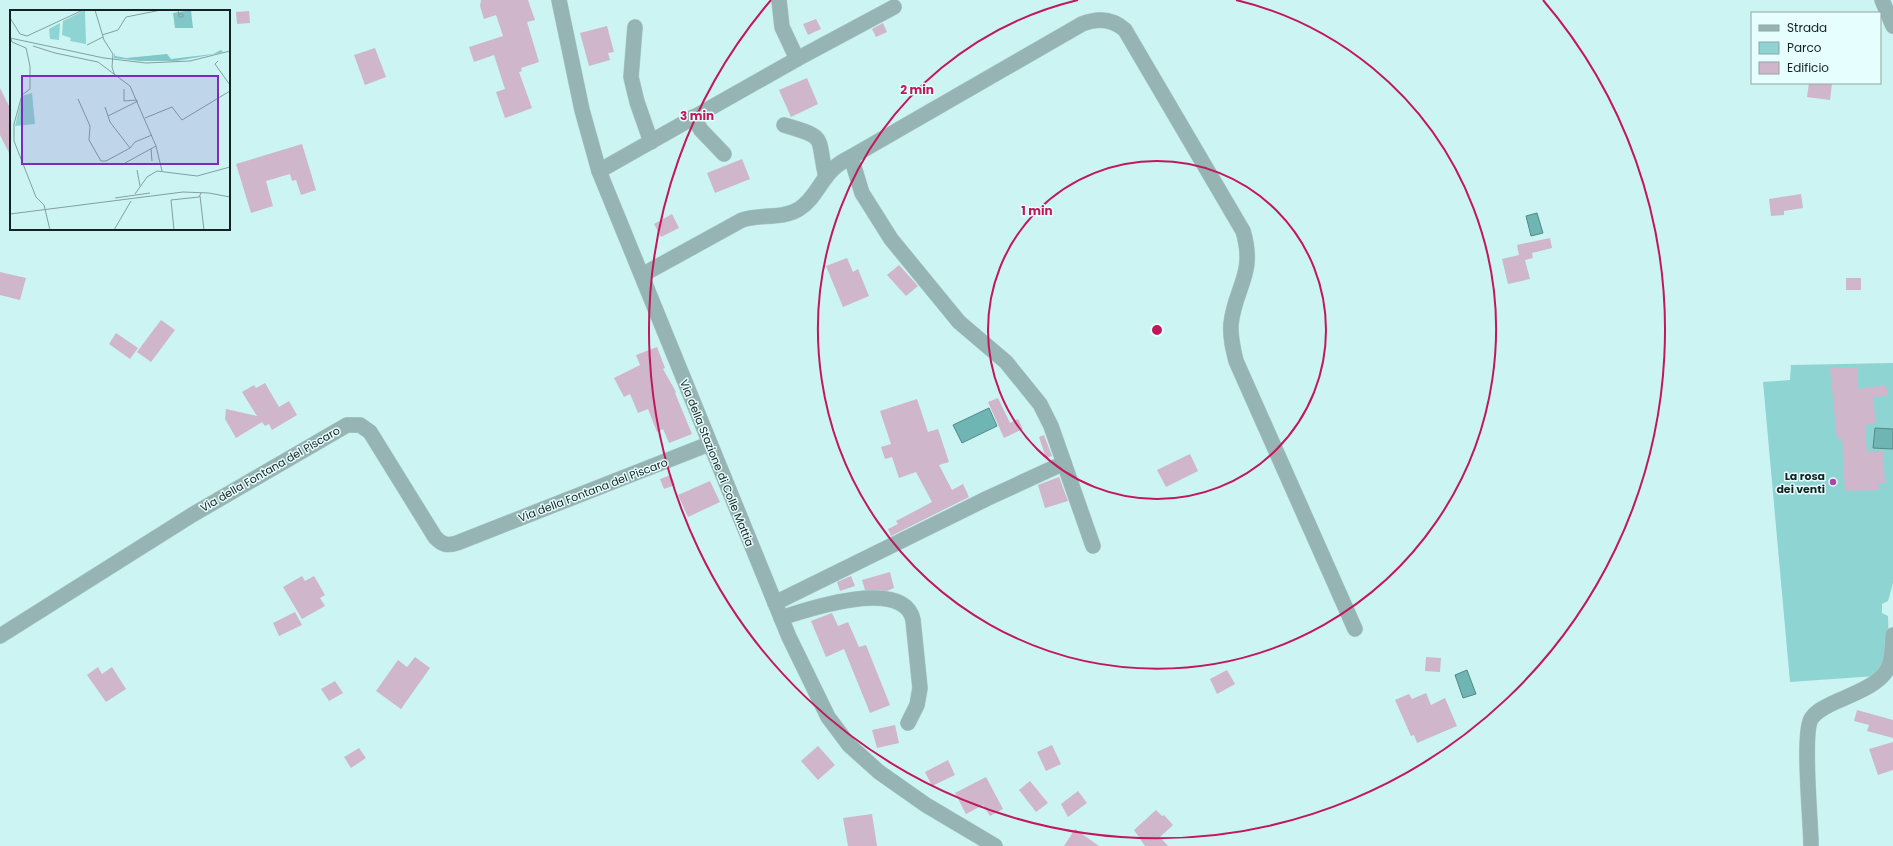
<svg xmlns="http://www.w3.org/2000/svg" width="1893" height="846" font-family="Poppins,sans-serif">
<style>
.green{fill:#8ed4d3}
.water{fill:#6eb5b4;stroke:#538988}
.building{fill:#cfb6cb}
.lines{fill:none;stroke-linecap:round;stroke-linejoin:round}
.minor-casing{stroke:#abcecd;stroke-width:16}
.minor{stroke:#96b4b3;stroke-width:15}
.ring{fill:none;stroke:#c2185b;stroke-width:2}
.poi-dot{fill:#ae44a5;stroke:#e6fefd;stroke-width:1.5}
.labels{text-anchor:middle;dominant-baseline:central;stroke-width:3;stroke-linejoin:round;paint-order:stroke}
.street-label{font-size:11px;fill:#132222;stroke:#e6fefd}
.poi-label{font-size:11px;font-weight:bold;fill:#132222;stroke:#e6fefd;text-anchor:end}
.inset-road{fill:none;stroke:#82a09f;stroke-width:1}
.view{fill:#7b2cbf;fill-opacity:0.15;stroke:#7b2cbf;stroke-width:2}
.inset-edge{fill:none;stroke:#132222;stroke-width:2}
.centre{fill:#c2185b;stroke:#e6fefd;stroke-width:2}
.ring-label{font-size:12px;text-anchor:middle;font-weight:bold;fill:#c2185b;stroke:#e6fefd;stroke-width:3;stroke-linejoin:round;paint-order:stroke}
</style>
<rect width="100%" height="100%" fill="#ccf4f3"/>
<path class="green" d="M 1893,363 L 1893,583 L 1888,601 L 1882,604 L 1882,613 L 1888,616 L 1889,650 L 1876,676 L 1790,682 L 1763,382 L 1790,380 L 1791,365 Z"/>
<g class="water">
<path d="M 1537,213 L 1543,233 L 1531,236 L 1526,216 Z"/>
<path d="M 989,408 L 997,426 L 962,443 L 953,425 Z"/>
<path d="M 1875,428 L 1893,429 L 1893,449 L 1873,448 Z"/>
<path d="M 1467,670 L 1476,694 L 1463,698 L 1455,675 Z"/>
</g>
<g class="building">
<path d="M 481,0 L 528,0 L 535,20 L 527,22 L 539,62 L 521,68 L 522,71 L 519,72 L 532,108 L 505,118 L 496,92 L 505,89 L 494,55 L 474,62 L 469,47 L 503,36 L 496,15 L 484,19 L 480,6 Z"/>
<path d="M 249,11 L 250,23 L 237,24 L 236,12 Z"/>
<path d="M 816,19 L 821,29 L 808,35 L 803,24 Z"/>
<path d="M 883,23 L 887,32 L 876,37 L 872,29 Z"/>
<path d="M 607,26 L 614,52 L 608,53 L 610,60 L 589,66 L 580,33 Z"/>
<path d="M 375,48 L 386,77 L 365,85 L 354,55 Z"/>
<path d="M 807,78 L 818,104 L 791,117 L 779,90 Z"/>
<path d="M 1809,83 L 1832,83 L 1830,100 L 1807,97 Z"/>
<path d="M 0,88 L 11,110 L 11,157 L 0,135 Z"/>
<path d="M 302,144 L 316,190 L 301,195 L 296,180 L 292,181 L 290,174 L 266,181 L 273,206 L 251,213 L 236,164 Z"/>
<path d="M 742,159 L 750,179 L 715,193 L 707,173 Z"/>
<path d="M 1801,194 L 1803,208 L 1784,211 L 1784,215 L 1771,216 L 1769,199 Z"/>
<path d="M 672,214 L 679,228 L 661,237 L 654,224 Z"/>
<path d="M 1550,238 L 1552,248 L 1532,253 L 1533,258 L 1525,260 L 1530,279 L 1508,284 L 1502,259 L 1519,255 L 1517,245 Z"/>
<path d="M 847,258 L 853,272 L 858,269 L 869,296 L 843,307 L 826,266 Z"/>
<path d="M 899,265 L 918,286 L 906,296 L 887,275 Z"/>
<path d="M 0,272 L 26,278 L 20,300 L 0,295 Z"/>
<rect x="1846" y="278" width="15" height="12"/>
<path d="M 161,320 L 175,330 L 151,362 L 137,352 Z"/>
<path d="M 116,333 L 138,348 L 130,359 L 109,344 Z"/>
<path d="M 657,347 L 665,368 L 663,369 L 676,392 L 675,393 L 692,434 L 669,443 L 663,429 L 657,432 L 648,409 L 638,413 L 630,394 L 624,397 L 614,378 L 640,365 L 636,355 Z"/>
<path d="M 1858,367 L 1858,389 L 1886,385 L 1888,396 L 1873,397 L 1876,424 L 1865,425 L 1867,452 L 1883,451 L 1885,483 L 1878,483 L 1879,490 L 1845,491 L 1842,438 L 1837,439 L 1830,368 Z"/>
<path d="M 265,383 L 279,407 L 289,401 L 297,415 L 272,430 L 269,424 L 265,426 L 262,422 L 236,438 L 225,419 L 226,409 L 257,416 L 242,392 L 254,385 L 256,388 Z"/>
<path d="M 998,398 L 1010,423 L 1018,419 L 1023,429 L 1004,438 L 988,402 Z"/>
<path d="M 917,399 L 928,432 L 938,429 L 949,462 L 939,465 L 952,490 L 963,484 L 969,497 L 891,536 L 888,529 L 898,524 L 896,521 L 932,502 L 916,472 L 899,478 L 892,457 L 885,459 L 881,447 L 891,444 L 880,411 Z"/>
<path d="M 1044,435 L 1052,456 L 1046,458 L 1039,437 Z"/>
<path d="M 1190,454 L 1198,471 L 1166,487 L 1157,470 Z"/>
<path d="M 671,475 L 675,485 L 664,489 L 660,479 Z"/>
<path d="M 1059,477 L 1068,501 L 1045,508 L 1038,485 Z"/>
<path d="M 710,481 L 720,502 L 688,517 L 678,495 Z"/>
<path d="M 890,572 L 894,588 L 887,591 L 865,590 L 862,580 Z"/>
<path d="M 302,576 L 305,581 L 314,576 L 325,595 L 320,598 L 325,606 L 302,619 L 283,587 Z"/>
<path d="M 851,576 L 855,586 L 840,591 L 837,582 Z"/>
<path d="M 295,612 L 302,625 L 279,636 L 273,623 Z"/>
<path d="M 832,613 L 838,626 L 848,622 L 859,647 L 866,645 L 890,705 L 870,713 L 844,649 L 826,657 L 811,621 Z"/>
<path d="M 415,657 L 430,668 L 401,709 L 376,691 L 398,660 L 407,667 Z"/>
<path d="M 1426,657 L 1441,658 L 1440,672 L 1425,671 Z"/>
<path d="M 98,667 L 102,674 L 112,667 L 126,689 L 106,702 L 87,675 Z"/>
<path d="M 1227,670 L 1235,684 L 1217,694 L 1210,679 Z"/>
<path d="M 335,681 L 343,693 L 329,701 L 321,689 Z"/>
<path d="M 1426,693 L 1431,705 L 1445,698 L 1457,726 L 1417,743 L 1414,735 L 1411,736 L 1395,700 L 1409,694 L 1412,699 Z"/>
<path d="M 1857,710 L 1893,720 L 1893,738 L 1867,731 L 1869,725 L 1854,721 Z"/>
<path d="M 895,725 L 899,743 L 877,748 L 872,730 Z"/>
<path d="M 1893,742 L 1893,770 L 1878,775 L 1869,749 Z"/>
<path d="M 1052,745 L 1061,764 L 1046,771 L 1037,752 Z"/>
<path d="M 818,746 L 835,765 L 818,780 L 801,761 Z"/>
<path d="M 359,748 L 366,758 L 351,768 L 344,757 Z"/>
<path d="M 948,760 L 955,775 L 932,786 L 925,772 Z"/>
<path d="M 986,777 L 1003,809 L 990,816 L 983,805 L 966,814 L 955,793 Z"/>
<path d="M 1030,781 L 1048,803 L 1036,812 L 1019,790 Z"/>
<path d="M 1078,791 L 1087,803 L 1068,817 L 1061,804 Z"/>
<path d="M 1156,810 L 1162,816 L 1164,815 L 1173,825 L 1160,837 L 1168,846 L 1145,846 L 1134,830 Z"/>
<path d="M 872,814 L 877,846 L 848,846 L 843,818 Z"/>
<path d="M 1075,829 L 1099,846 L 1064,846 Z"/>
</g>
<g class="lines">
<g class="minor-casing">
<g id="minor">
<path d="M 559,0 L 582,110 L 599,171 L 789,637 L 828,717 L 849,745 L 879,772 L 926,805 L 995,846"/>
<path d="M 779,0 L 782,27 L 797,59"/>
<path d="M 1882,0 L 1893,26"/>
<path d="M 635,27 L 631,77 L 637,102 L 651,142"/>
<path d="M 693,117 L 701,130 L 724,154"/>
<path d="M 784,125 C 829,138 816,136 826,177"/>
<path d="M 851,157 L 1082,24 C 1097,18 1112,18 1125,30 L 1243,231 C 1256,274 1235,287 1231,324 C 1230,337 1233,349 1236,361 L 1355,629"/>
<path d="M 599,171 L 797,59 L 894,7"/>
<path d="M 642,275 L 742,220 C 760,214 783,219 799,209 C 815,199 820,181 833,169 C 838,164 845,160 851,157 L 862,193 L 891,239 L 959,322 L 1006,362 L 1040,404 L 1051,426 L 1093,546"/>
<path d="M 775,603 L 988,498 L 1064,463"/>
<path d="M 781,618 C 808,609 904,577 913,620 L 920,688 L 917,705 L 908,723"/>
<path d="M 0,636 L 192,515 L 347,425 L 360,425 L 370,432 L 435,537 C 442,545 448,546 457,543 L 709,444"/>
<path d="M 1811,846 C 1811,821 1802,736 1811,719 C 1816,711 1825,707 1833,703 C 1850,695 1879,686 1888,668 C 1893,657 1892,646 1893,635"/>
</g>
</g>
<use href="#minor" class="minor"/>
</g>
<g class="ring">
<circle cx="1157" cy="330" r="169"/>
<path d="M1236 0A339 339 0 1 1 1078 0"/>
<path d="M1543 0A508 508 0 1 1 771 0"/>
</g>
<circle class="poi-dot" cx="1833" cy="482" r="4"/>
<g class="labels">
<g class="street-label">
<text transform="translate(717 463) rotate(68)">Via della Stazione di Colle Mattia</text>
<text transform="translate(270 469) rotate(-30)">Via della Fontana del Piscaro</text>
<text transform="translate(593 490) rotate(-21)">Via della Fontana del Piscaro</text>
</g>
<g class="poi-label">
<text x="1825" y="476">La rosa<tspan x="1825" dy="13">dei venti</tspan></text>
</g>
</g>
<g transform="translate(10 10)">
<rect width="220" height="220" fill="#ccf4f3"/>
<path d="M 75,0 L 76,34 L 60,31 L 61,28 L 52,25 L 53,11 ZM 50,13 L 49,30 L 40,29 L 39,19 ZM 22,83 L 25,114 L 5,116 L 12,86 Z" fill="#8ed4d3"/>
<path d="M 181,0 L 183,18 L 165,18 L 163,3 ZM 211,40 L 213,42 L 200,45 L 166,51 L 130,51 L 104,48 L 104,43 L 105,46 L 116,48 L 157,44 L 161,49 L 203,44 Z" fill="#80c8c7"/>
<path class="inset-road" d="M 85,0 L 94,30 L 103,44 L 102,57 L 105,66M 168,0 L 169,7 L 173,7 L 173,4 L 169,4M 0,8 L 10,24 L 17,26 L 73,0M 92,25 L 108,20 L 116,7 L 151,0M 0,28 L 94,48 L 136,53 L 180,51 L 220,41M 1,29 L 2,32 L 16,38 L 20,56 L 20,79 L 12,85 L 4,114 L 4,131 L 26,187 L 34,195 L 40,220M 77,35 L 93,27M 23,36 L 45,43 L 88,52 L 120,76 L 146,136 L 152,161M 208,51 L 205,54 L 220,75M 114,79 L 114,91 L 127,90M 68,89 L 80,116 L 79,130 L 91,151 L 96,151 L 120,138M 95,97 L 100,112 L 120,138 L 125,132 L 142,125M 98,106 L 128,91M 135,108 L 162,97 L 172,110 L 220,81M 141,139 L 142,151M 115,153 L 146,136M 127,160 L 130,176M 125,184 L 137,167 L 147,161 L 187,166 L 220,157M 190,186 L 194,220M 105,188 L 140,183M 0,204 L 173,182 L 199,183 L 220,187M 104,220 L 121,191M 164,220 L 161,190 L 189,187 L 191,183"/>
<path class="view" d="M 12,66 L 208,66 L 208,154 L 12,154 Z"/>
<rect width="220" height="220" class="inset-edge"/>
</g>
<circle cx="1157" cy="330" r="6" class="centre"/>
<g class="ring-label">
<text x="917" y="94">2 min</text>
<text x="697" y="120">3 min</text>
<text x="1037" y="215">1 min</text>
</g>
<rect x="1751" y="12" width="130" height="72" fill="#e6fefd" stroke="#92a6a5"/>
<rect x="1759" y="25" width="20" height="6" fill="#96b4b3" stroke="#92a6a5"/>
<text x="1787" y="32" font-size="12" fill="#132222">Strada</text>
<rect x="1759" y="42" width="20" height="12" fill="#8ed4d3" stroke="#92a6a5"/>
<text x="1787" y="52" font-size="12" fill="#132222">Parco</text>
<rect x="1759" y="62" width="20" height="12" fill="#cfb6cb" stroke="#92a6a5"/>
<text x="1787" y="72" font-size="12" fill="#132222">Edificio</text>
</svg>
